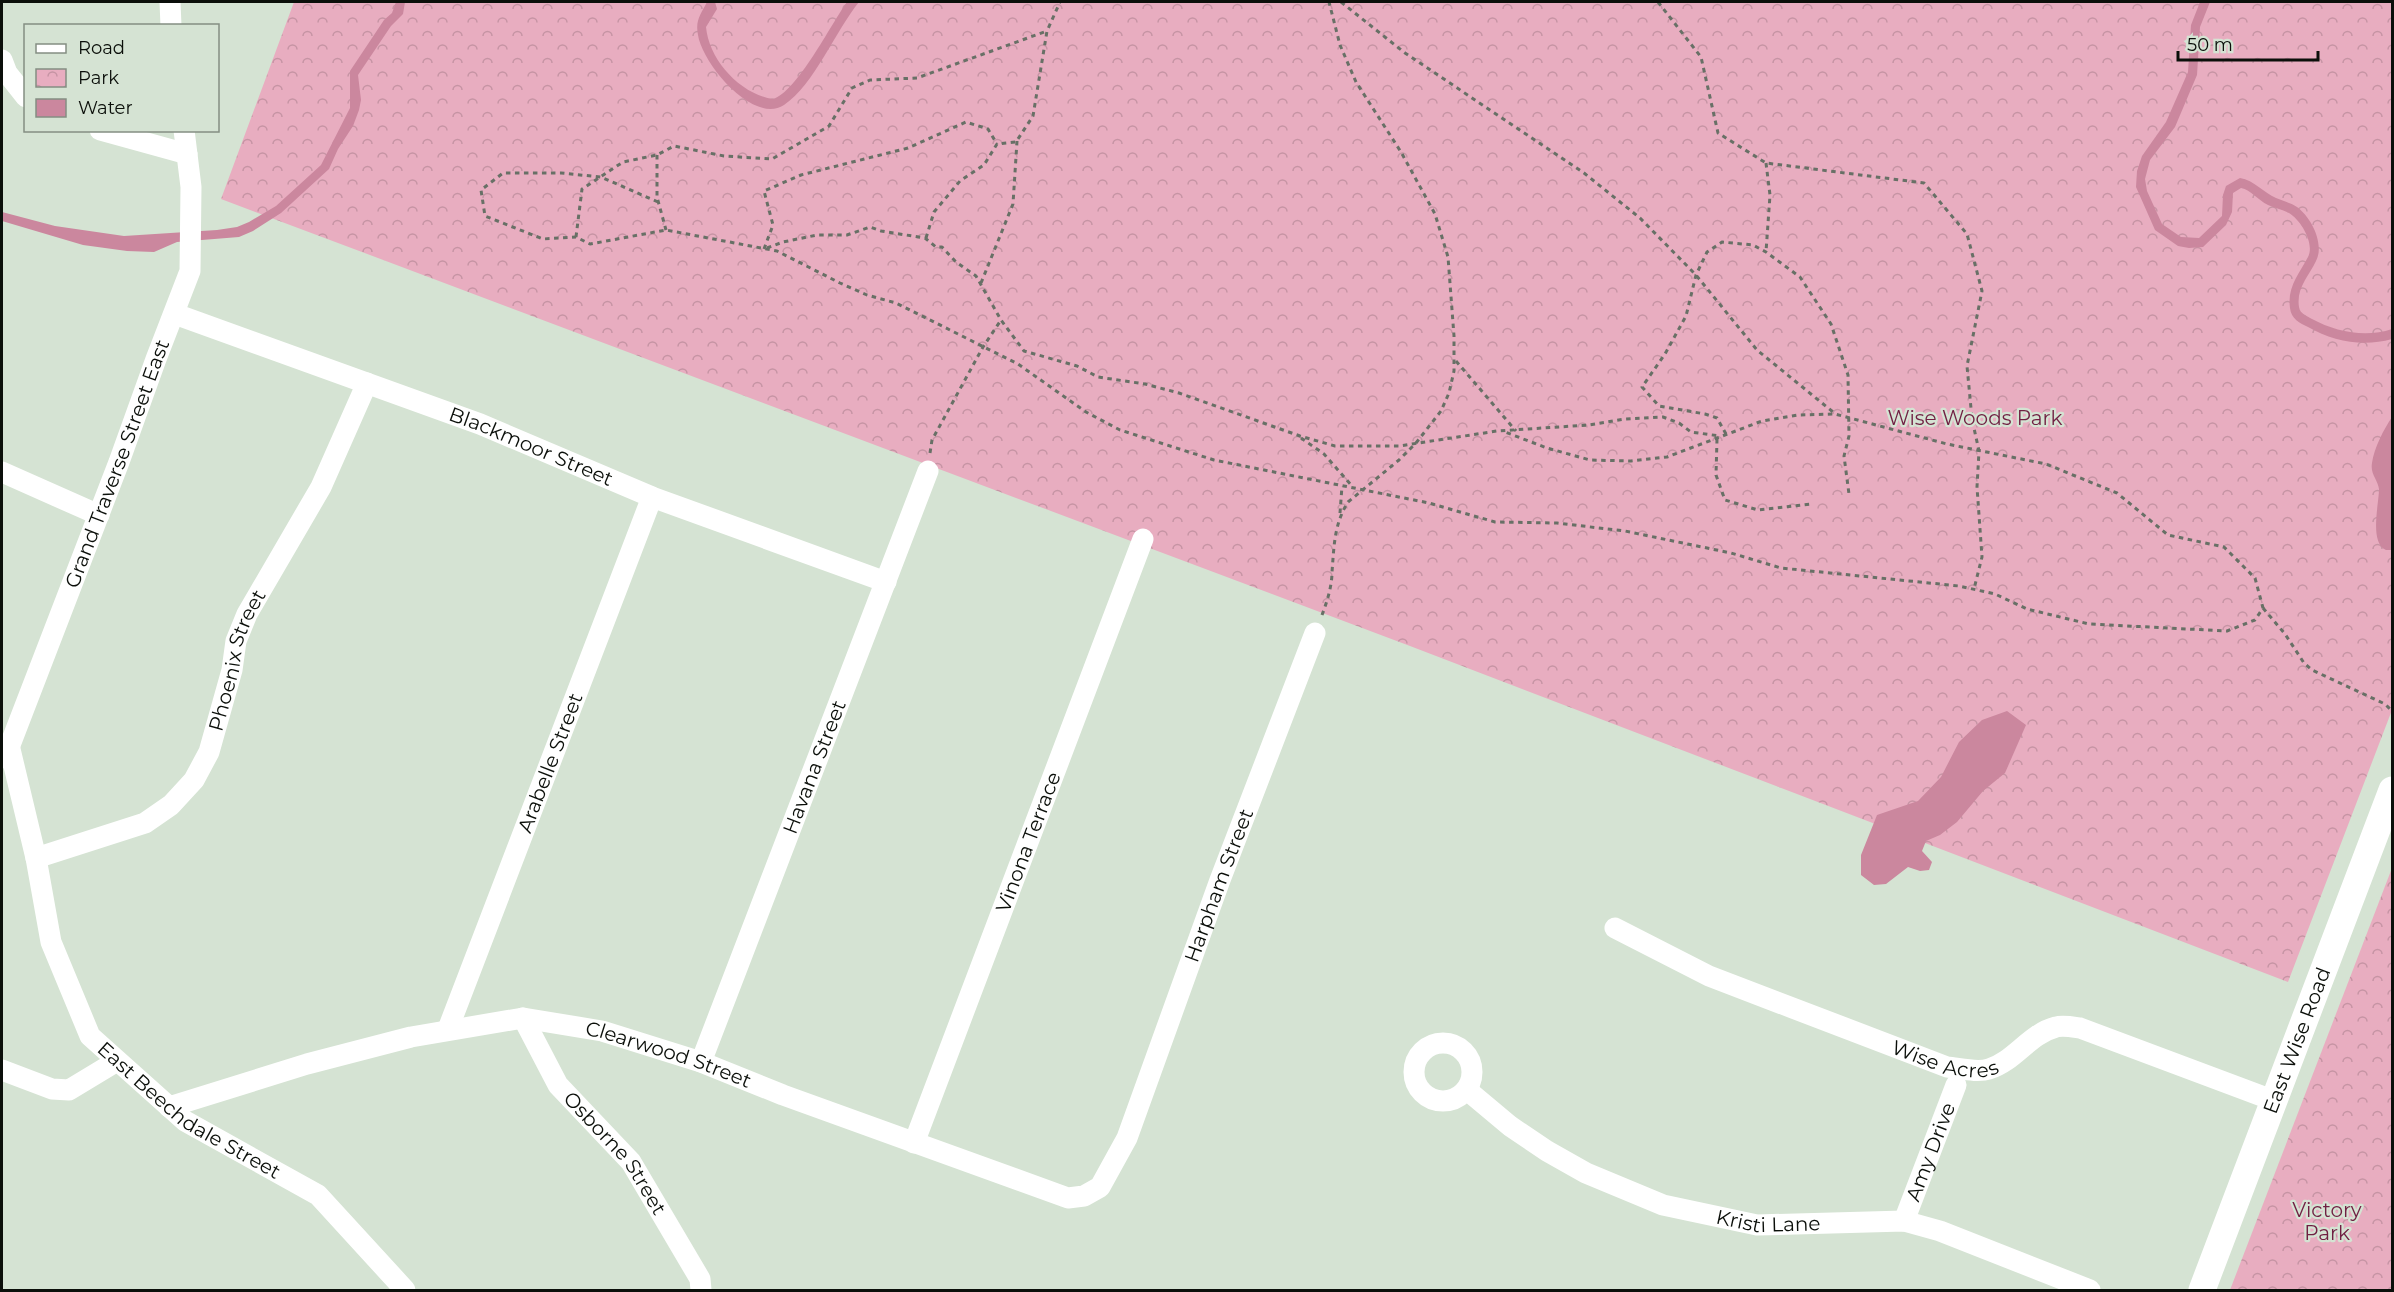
<svg xmlns="http://www.w3.org/2000/svg" width="2394" height="1292" font-family="Montserrat,sans-serif">
<style>
.park{fill:url(#park-crowns)}
.water{fill:#cb879e}
.lines{fill:none;stroke-linecap:round;stroke-linejoin:round}
.path{stroke:#687066;stroke-width:3;stroke-dasharray:4.5 4.5;stroke-linecap:butt}
.minor{stroke:#fff;stroke-width:21}
.tertiary{stroke:#fff;stroke-width:27}
.labels{text-anchor:middle;dominant-baseline:central;stroke-width:4.5;stroke-linejoin:round;paint-order:stroke}
.park-label{font-size:20px;fill:#701f42;stroke:#d5e3d3}
.street-label{font-size:20px;fill:#0b0f0a;stroke:#d5e3d3}
</style>
<defs>
<pattern id="park-crowns" width="20" height="18" patternUnits="userSpaceOnUse" patternTransform="scale(1.5)"><rect width="20" height="18" fill="#e8adc0"/><path d="M2 6a3 3 0 1 1 6 0M12 15a3 3 0 1 1 6 0" fill="none" stroke="#c694a4"/></pattern>
</defs>
<rect width="100%" height="100%" fill="#d5e3d3"/>
<g class="park">
<path d="M 294,2 L 2392,2 L 2392,710 L 2288,982 L 1410,646 L 221,199 Z"/>
<path d="M 2392,868 L 2392,1290 L 2230,1290 Z"/>
</g>
<g class="water">
<path d="M 396,2 L 405,2 L 403,14 L 391,26 L 358,75 L 361,100 L 359,110 L 353,126 L 338,149 L 329,169 L 281,213 L 253,231 L 239,237 L 177,242 L 154,252 L 127,251 L 83,245 L 2,221 L 2,212 L 55,226 L 124,236 L 217,230 L 237,227 L 249,222 L 276,206 L 321,165 L 350,108 L 350,71 L 384,20 L 392,13 Z"/>
<path d="M 707,2 L 715,2 L 717,9 L 706,27 C 709,60 740,94 773,99 C 797,92 831,24 847,2 L 859,2 C 836,30 814,85 784,105 C 753,125 702,63 698,35 C 695,20 701,14 707,2 Z"/>
<path d="M 2200,2 L 2210,2 L 2200,27 L 2197,75 L 2175,127 L 2150,160 L 2145,179 L 2147,191 L 2162,224 L 2181,237 L 2199,238 L 2222,216 L 2223,195 L 2226,186 L 2240,178 C 2254,180 2264,193 2276,198 C 2283,201 2291,203 2297,207 C 2311,217 2325,244 2316,261 C 2309,276 2296,288 2299,307 C 2300,314 2307,316 2312,319 C 2336,332 2366,338 2392,329 L 2392,339 C 2364,347 2334,342 2308,327 C 2300,323 2291,319 2290,308 C 2287,287 2299,274 2308,257 C 2315,244 2301,220 2289,213 C 2283,210 2275,208 2268,205 C 2258,200 2251,190 2241,188 L 2233,193 L 2232,212 L 2226,225 L 2203,247 L 2189,248 L 2178,246 L 2155,230 L 2136,187 L 2137,171 L 2142,156 L 2166,122 L 2188,72 L 2191,25 Z"/>
<path d="M 2392,417 L 2392,550 L 2386,550 C 2369,543 2379,504 2379,489 C 2378,480 2370,474 2372,463 C 2374,448 2384,429 2392,417 Z"/>
<path d="M 2007,711 L 2026,725 L 2005,773 L 1983,791 L 1957,822 L 1940,835 L 1926,841 L 1922,851 L 1932,862 L 1929,870 L 1920,871 L 1908,867 L 1886,884 L 1874,885 L 1861,875 L 1861,855 L 1877,815 L 1918,801 L 1941,777 L 1959,742 L 1982,720 Z"/>
</g>
<g class="lines">
<g class="path">
<path d="M 1341,2 L 1405,53 L 1584,173 L 1640,218 L 1696,275 L 1757,350 L 1833,412"/>
<path d="M 1658,2 L 1701,57 L 1718,133 L 1766,163 L 1924,183 L 1967,234 L 1982,291 L 1967,366 L 1972,419 L 1979,451 L 1977,487 L 1982,557 L 1974,589"/>
<path d="M 657,155 L 657,197 L 666,230"/>
<path d="M 1766,163 L 1770,195 L 1766,252"/>
<path d="M 658,202 L 601,177 L 561,173 L 503,173 L 481,190 L 485,216 L 543,239 L 576,237 L 590,244 L 666,230 L 777,251 L 840,283 L 867,295 L 896,303 L 1018,364 L 1086,412 L 1120,430 L 1214,460 L 1429,503 L 1495,522 L 1557,523 L 1625,531 L 1731,553 L 1781,568 L 1959,586 L 1995,594 L 2027,609 L 2089,624 L 2227,631 L 2255,620 L 2263,608 L 2255,578 L 2224,547 L 2168,535 L 2117,493 L 2046,464 L 1947,444 L 1835,414 L 1798,415 L 1762,421 L 1667,457 L 1631,461 L 1590,460 L 1547,448 L 1505,432"/>
<path d="M 576,237 L 582,189 L 623,162 L 657,155 L 674,146 L 724,156 L 772,159 L 829,126 L 852,88 L 870,80 L 917,78 L 1047,31"/>
<path d="M 926,238 L 934,212 L 960,181 L 984,165 L 997,144 L 1016,142 L 1033,116 L 1047,31 L 1060,2"/>
<path d="M 767,248 L 783,242 L 817,235 L 847,235 L 870,227 L 881,231 L 925,238 L 936,247 L 942,247 L 956,262 L 976,276 L 1001,320 L 1024,351 L 1077,366 L 1098,377 L 1145,384 L 1179,393 L 1300,436 L 1335,446 L 1399,446 L 1497,431 L 1589,425 L 1625,419 L 1663,417 L 1679,423 L 1691,432 L 1720,436"/>
<path d="M 764,249 L 773,225 L 764,191 L 801,175 L 908,148 L 966,122 L 988,129 L 997,144"/>
<path d="M 981,283 L 1013,204 L 1017,141"/>
<path d="M 1456,361 L 1516,431"/>
<path d="M 1726,434 L 1717,418 L 1705,414 L 1659,406 L 1642,387 L 1665,354 L 1686,316 L 1696,275 L 1707,252 L 1722,242 L 1753,245 L 1766,252 L 1800,277 L 1831,324 L 1848,375 L 1849,436 L 1844,456 L 1849,494"/>
<path d="M 1301,438 L 1324,454 L 1352,486"/>
<path d="M 1717,439 L 1716,475 L 1725,500 L 1758,510 L 1812,504"/>
<path d="M 930,453 L 932,440 L 983,347 L 1001,320"/>
<path d="M 1340,513 L 1342,486"/>
<path d="M 2263,608 L 2285,634 L 2304,663 L 2312,670 L 2385,704 L 2392,711"/>
<path d="M 1322,615 C 1327,602 1332,586 1332,572 C 1334,547 1334,524 1348,502 L 1399,460 L 1416,443 L 1441,411 L 1449,393 L 1454,371 L 1454,336 L 1448,257 L 1435,214 L 1401,152 L 1356,82 L 1340,45 L 1329,2"/>
</g>
<g class="minor">
<path d="M 170,2 L 171,26"/>
<path d="M 2,60 L 7,73 L 26,97"/>
<path d="M 100,130 L 187,154"/>
<path id="s1" d="M 175,314 L 480,424 L 652,497 L 886,582"/>
<path d="M 2,472 L 99,515"/>
<path id="s2" d="M 9,745 L 36,858 L 51,942 L 90,1036 L 185,1121 L 318,1195 L 405,1290"/>
<path id="s3" d="M 5,758 L 119,462 L 156,359 L 190,271 L 191,187 L 184,130"/>
<path id="s4" d="M 36,858 L 145,823 L 171,805 L 194,780 L 209,752 L 232,670 L 236,641 L 247,614 L 321,487 L 367,383"/>
<path id="s5" d="M 1615,928 L 1709,976 L 1947,1067 C 1959,1068 1977,1073 1989,1069 C 2015,1061 2029,1034 2056,1027 C 2063,1025 2073,1027 2080,1028 L 2275,1101"/>
<path id="s6" d="M 523,1018 L 558,1085 L 631,1162 L 700,1279 L 701,1290"/>
<path id="s7" d="M 448,1029 L 652,497"/>
<circle cx="1443" cy="1072" r="29"/>
<path id="s8" d="M 701,1062 L 928,471"/>
<path d="M 2,1070 L 52,1089 L 69,1090 L 117,1061"/>
<path id="s9" d="M 1467,1090 L 1510,1126 L 1547,1151 L 1586,1173 L 1663,1205 L 1757,1225 L 1904,1221 L 1940,1231 L 2090,1290"/>
<path id="s10" d="M 169,1107 L 307,1064 L 411,1037 L 523,1018 L 602,1031 L 701,1062 L 783,1095 L 1068,1198 L 1084,1196 L 1100,1187 L 1127,1138 L 1220,880 L 1315,633"/>
<path id="s11" d="M 914,1143 L 1143,539"/>
<path id="s12" d="M 1904,1221 L 1956,1085"/>
</g>
<path class="tertiary" id="s13" d="M 2202,1290 L 2392,790"/>
</g>
<g class="labels">
<g class="park-label">
<text x="1975" y="418">Wise Woods Park</text>
<text x="2327" y="1210">Victory<tspan x="2327" dy="23">Park</tspan></text>
</g>
<g class="street-label">
<text stroke="none"><textPath href="#s1" startOffset="380">Blackmoor Street</textPath></text>
<text stroke="none"><textPath href="#s3" startOffset="315">Grand Traverse Street East</textPath></text>
<text stroke="none"><textPath href="#s4" startOffset="308">Phoenix Street</textPath></text>
<text stroke="none"><textPath href="#s7" startOffset="285">Arabelle Street</textPath></text>
<text stroke="none"><textPath href="#s8" startOffset="316">Havana Street</textPath></text>
<text stroke="none"><textPath href="#s11" startOffset="322">Vinona Terrace</textPath></text>
<text stroke="none"><textPath href="#s10" startOffset="1300">Harpham Street</textPath></text>
<text stroke="none"><textPath href="#s13" startOffset="267">East Wise Road</textPath></text>
<text stroke="none"><textPath href="#s5" startOffset="357">Wise Acres</textPath></text>
<text stroke="none"><textPath href="#s10" startOffset="516">Clearwood Street</textPath></text>
<text stroke="none"><textPath href="#s2" startOffset="428">East Beechdale Street</textPath></text>
<text stroke="none"><textPath href="#s12" startOffset="74">Amy Drive</textPath></text>
<text stroke="none"><textPath href="#s6" startOffset="165">Osborne Street</textPath></text>
<text stroke="none"><textPath href="#s9" startOffset="336">Kristi Lane</textPath></text>
</g>
</g>
<rect width="2394" height="1292" fill="none" stroke="#0b0f0a" stroke-width="6"/>
<rect x="24" y="24" width="195" height="108" fill="#d5e3d3" stroke="#848e83" stroke-width="1.5"/>
<rect x="36" y="44" width="30" height="9" fill="#ffffff" stroke="#848e83" stroke-width="1.5"/>
<text x="78" y="54" font-size="18" fill="#0b0f0a">Road</text>
<rect x="36" y="69" width="30" height="18" fill="url(#park-crowns)" stroke="#848e83" stroke-width="1.5"/>
<text x="78" y="84" font-size="18" fill="#0b0f0a">Park</text>
<rect x="36" y="99" width="30" height="18" fill="#cb879e" stroke="#848e83" stroke-width="1.5"/>
<text x="78" y="114" font-size="18" fill="#0b0f0a">Water</text>
<path d="M2178 51v9h140v-9" fill="none" stroke="#0b0f0a" stroke-width="3"/>
<text x="2187" y="51" font-size="18" fill="#0b0f0a" stroke="#d5e3d3" stroke-width="4.5" paint-order="stroke">50 m</text>
</svg>
